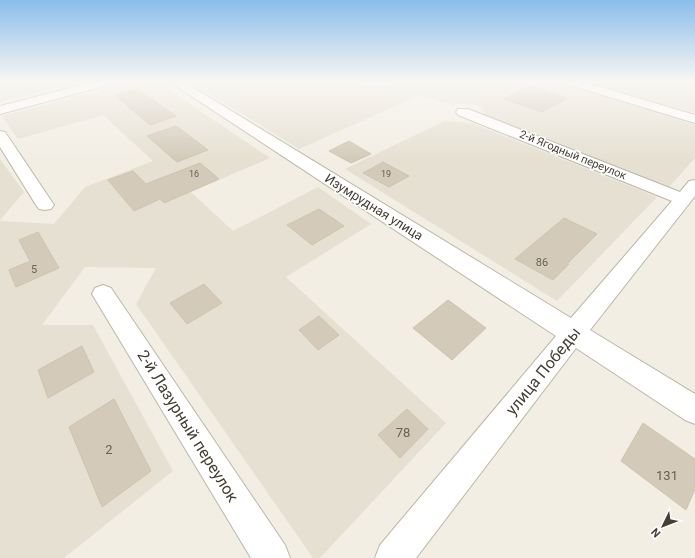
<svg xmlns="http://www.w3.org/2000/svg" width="695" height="558" font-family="Roboto,sans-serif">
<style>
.residential{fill:#e6e0d2}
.building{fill:#d3cab9;stroke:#cec3ad}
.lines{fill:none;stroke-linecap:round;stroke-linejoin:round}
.minor-casing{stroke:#bdb6a7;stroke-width:2}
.minor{fill:#fff;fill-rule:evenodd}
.labels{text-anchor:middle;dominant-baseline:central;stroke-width:3.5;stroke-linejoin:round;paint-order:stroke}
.far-number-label{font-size:9px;fill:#686155}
.far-street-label{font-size:11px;fill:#443e34;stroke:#fff}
.number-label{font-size:11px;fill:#686155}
.street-label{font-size:13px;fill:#443e34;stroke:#fff}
.near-number-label{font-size:13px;fill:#686155}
.near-street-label{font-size:16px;fill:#443e34;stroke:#fff}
</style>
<rect width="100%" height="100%" fill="#f2eee4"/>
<g class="residential">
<path d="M 0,82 L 81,82 L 0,102 Z"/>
<path d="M 131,82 L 157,82 L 270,158 L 191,192 L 233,231 L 318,187 L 371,224 L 286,277 L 446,423 L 320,558 L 313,558 L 136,304 L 156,268 L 85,267 L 42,325 L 93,325 L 173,471 L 64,558 L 0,558 L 0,221 L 54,224 L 85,187 L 153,161 L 103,115 L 18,139 L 2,116 Z"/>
<path d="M 190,82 L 360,82 L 361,86 L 396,85 L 395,82 L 559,82 L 695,125 L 695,158 L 669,187 L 485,116 L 480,105 L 445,103 L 420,95 L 299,149 Z"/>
<path d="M 588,82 L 695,82 L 695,113 Z"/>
<path d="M 444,121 L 472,123 L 657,197 L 557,301 L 345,169 Z"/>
<path d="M 0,159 L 24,192 L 0,220 Z"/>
</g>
<g class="building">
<path d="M 530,86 L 567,98 L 542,112 L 504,99 Z"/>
<path d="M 137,89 L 176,116 L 150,125 L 115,95 Z"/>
<path d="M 176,126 L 208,150 L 177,162 L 147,136 Z"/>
<path d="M 349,141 L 371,154 L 351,163 L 329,151 Z"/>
<path d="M 383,162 L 409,176 L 389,187 L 363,173 Z"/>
<path d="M 200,163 L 219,179 L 164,203 L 160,199 L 134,211 L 108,180 L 133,171 L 146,184 Z"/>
<path d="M 319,209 L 344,226 L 312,245 L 287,225 Z"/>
<path d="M 564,218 L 597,234 L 567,264 L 569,264 L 553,280 L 515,259 Z"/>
<path d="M 38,232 L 59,268 L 16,287 L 9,270 L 30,261 L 19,240 Z"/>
<path d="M 204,284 L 222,303 L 187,324 L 170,303 Z"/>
<path d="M 448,300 L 486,328 L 452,360 L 413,328 Z"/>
<path d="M 319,316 L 339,335 L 318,350 L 299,330 Z"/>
<path d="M 82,346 L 94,372 L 48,398 L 38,370 Z"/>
<path d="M 114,399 L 151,471 L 102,507 L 69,427 Z"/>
<path d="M 407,409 L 428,429 L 400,458 L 378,435 Z"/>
<path d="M 643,423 L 695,459 L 695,489 L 686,510 L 621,461 Z"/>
</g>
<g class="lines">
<g class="minor-casing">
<g id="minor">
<path d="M 94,82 L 114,82 L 112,84 L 0,114 L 0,106 Z"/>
<path d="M 170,82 L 184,82 L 571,318 L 672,201 L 458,115 L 456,112 L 458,109 L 468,109 L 680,192 L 689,181 L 695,180 L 695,196 L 590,330 L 695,394 L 695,424 L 685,420 L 576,348 L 416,558 L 375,558 L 380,545 L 556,336 Z"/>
<path d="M 565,82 L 584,82 L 695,115 L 695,123 L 567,84 Z"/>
<path d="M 0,131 L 5,132 L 54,205 L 51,209 L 45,210 L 39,209 L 36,205 L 0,147 Z"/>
<path d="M 103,285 L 111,288 L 285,545 L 290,558 L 251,558 L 92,294 L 95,288 Z"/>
</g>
</g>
<use href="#minor" class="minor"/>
</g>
<linearGradient id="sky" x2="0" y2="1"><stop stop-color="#8bbdeb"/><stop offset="0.51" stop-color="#f9f7f3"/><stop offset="1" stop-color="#f9f7f3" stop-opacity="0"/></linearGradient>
<rect width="695" height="160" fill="url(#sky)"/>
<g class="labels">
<g class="far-number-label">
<text x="194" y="174">16</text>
<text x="386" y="174">19</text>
</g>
<g class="far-street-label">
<text transform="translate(573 155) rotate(22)">2-й Ягодный переулок</text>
</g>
<g class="number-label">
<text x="542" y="262">86</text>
<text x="34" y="269">5</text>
</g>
<g class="street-label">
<text transform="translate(374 207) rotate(32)">Изумрудная улица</text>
</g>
<g class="near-number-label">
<text x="403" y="432">78</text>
<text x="109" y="449">2</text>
<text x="667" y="475">131</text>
</g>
<g class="near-street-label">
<text transform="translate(543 371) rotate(-51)">улица Победы</text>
<text transform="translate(188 426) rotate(58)">2-й Лазурный переулок</text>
</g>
</g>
<g transform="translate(663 526) rotate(227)" stroke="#ffffff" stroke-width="3" paint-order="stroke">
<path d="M0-3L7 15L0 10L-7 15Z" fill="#443e34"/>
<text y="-6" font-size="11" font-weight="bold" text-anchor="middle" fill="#443e34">N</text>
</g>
</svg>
